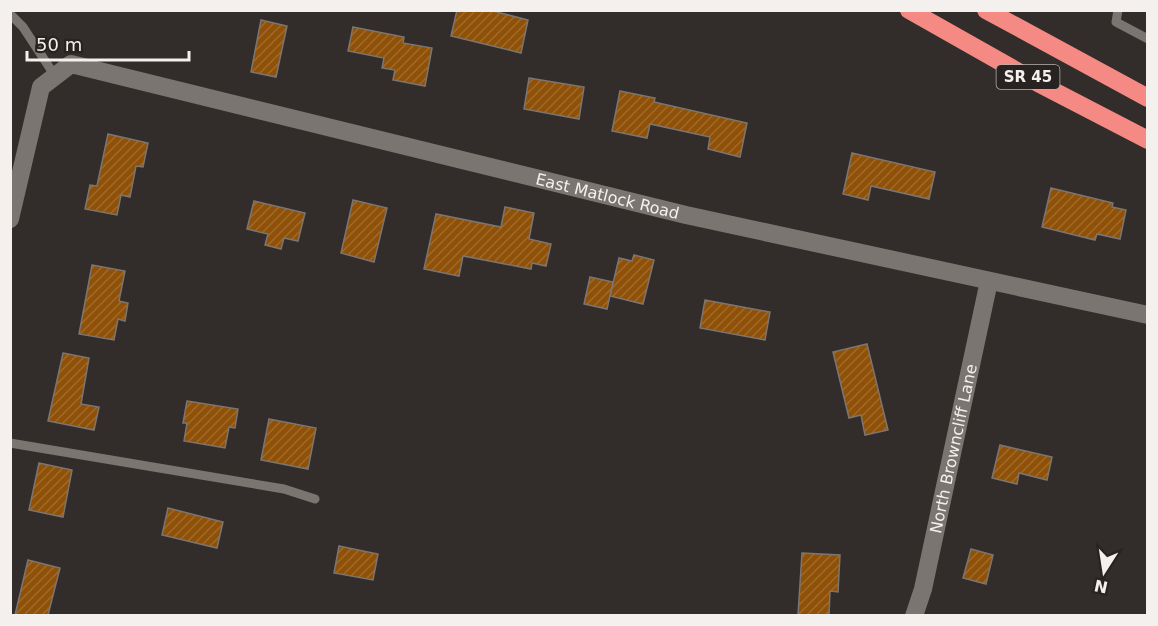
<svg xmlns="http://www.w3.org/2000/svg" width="1158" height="626" font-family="'DejaVu Sans',sans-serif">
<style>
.building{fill:url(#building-hatch);stroke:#7b7672;stroke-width:1.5}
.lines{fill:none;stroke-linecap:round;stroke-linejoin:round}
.lane{stroke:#7b7571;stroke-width:9}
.street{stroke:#7b7571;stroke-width:18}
.highway{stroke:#f58984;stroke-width:18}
.labels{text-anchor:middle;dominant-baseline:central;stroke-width:6;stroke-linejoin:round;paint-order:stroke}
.shield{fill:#282320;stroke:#b6b2b0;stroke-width:1.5}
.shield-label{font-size:15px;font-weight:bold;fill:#f3f0ee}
.street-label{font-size:16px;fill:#f3f0ee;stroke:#282320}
</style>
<defs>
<pattern id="building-hatch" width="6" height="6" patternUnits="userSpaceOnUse" patternTransform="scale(1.5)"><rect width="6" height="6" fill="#8f5007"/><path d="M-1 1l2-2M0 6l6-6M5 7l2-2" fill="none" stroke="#9f6a2b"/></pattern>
</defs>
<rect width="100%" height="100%" fill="#322d2a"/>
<g class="building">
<path d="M 457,10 L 489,10 L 528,20 L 521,53 L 451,36 Z"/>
<path d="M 261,20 L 287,26 L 276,77 L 251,72 Z"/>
<path d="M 353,27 L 404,37 L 403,43 L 432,48 L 425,86 L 393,80 L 395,70 L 382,68 L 384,58 L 348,51 Z"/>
<path d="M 529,78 L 584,87 L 579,119 L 524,109 Z"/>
<path d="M 620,91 L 655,98 L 654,102 L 747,123 L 740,157 L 708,149 L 710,137 L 650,124 L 647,138 L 612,131 Z"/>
<path d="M 108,134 L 148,143 L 143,167 L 136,166 L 130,197 L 121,195 L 117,215 L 85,209 L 90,185 L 97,186 Z"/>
<path d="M 852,153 L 935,172 L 929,199 L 871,186 L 868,200 L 843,194 Z"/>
<path d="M 1051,188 L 1113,203 L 1112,207 L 1126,210 L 1120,239 L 1097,234 L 1095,240 L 1042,227 Z"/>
<path d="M 353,200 L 387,208 L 374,262 L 341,253 Z"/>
<path d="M 254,201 L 305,213 L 298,241 L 284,238 L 281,249 L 265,245 L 268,234 L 247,229 Z"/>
<path d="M 505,207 L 534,213 L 529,239 L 551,244 L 546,266 L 532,263 L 531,269 L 463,256 L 459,276 L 424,269 L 436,214 L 501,227 Z"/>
<path d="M 634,255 L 654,260 L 643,304 L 610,296 L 619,258 L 632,261 Z"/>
<path d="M 92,265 L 125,271 L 119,301 L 128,303 L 125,321 L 118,319 L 114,340 L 79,334 Z"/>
<path d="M 590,277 L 613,282 L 607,309 L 584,304 Z"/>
<path d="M 705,300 L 770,312 L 765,340 L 700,328 Z"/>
<path d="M 867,344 L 888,430 L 865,435 L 861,415 L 849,418 L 833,352 Z"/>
<path d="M 63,353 L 89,358 L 81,404 L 99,407 L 94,430 L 48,421 Z"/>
<path d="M 187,401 L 238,409 L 235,428 L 229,427 L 225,448 L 184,441 L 187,423 L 183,423 Z"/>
<path d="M 269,419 L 316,428 L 308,469 L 261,460 Z"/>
<path d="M 1000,445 L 1052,457 L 1047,480 L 1019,473 L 1017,484 L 992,478 Z"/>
<path d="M 39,463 L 72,470 L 63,517 L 29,510 Z"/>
<path d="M 168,508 L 223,522 L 217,548 L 162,535 Z"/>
<path d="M 339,546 L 378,554 L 373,580 L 334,573 Z"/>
<path d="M 971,549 L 993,555 L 986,584 L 963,578 Z"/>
<path d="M 802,553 L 840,555 L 838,592 L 830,591 L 829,615 L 798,615 Z"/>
<path d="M 28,560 L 60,568 L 48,615 L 15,615 Z"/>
</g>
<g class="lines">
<g class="lane">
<path d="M 1118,10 L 1116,22 L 1148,39"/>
<path d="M 10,14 L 23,27 L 55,76"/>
<path d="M 10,443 L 284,489 L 315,499"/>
</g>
<g class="street">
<path id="s1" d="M 10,219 L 41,87 L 71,64 L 686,215 L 1148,315"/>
<path id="s2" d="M 914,616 L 923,589 L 989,281"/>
</g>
<g class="highway">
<path d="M 909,10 L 1038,83 L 1148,140"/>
<path d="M 986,10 L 1148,98"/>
</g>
</g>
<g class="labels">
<rect class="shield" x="996.5" y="65" width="63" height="24" rx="4.5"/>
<g class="shield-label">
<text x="1028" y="77">SR 45</text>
</g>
<g class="street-label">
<text stroke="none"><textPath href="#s1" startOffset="726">East Matlock Road</textPath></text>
<text stroke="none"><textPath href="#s2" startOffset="172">North Browncliff Lane</textPath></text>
</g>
</g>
<rect width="1158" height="626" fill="none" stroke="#f3f0ee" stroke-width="24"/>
<g transform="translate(1104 572) rotate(192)" stroke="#282320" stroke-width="4.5" paint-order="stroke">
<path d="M0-4.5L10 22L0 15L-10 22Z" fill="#f3f0ee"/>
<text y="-9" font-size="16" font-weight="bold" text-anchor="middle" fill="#f3f0ee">N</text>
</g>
<path d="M27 51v9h162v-9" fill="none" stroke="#f3f0ee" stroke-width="3"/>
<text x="36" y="51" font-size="18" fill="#f3f0ee" stroke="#282320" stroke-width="4.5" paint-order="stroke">50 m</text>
</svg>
